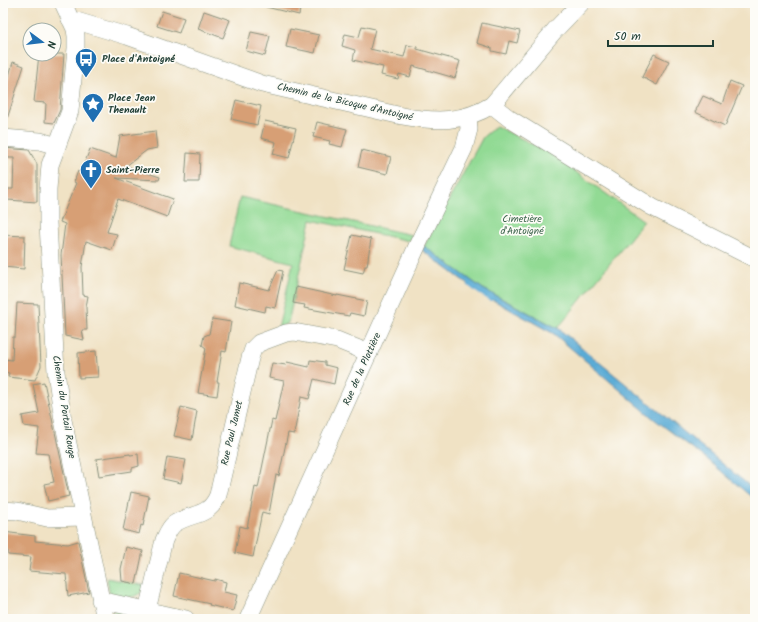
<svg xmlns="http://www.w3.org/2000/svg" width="758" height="622" font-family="Kalam,sans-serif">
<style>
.green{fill:#92da94;stroke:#588c64}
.water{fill:#5aabd5;stroke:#3c7484}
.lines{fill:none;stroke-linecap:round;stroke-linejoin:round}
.stream{stroke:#5aabd5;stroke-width:4}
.building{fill:#d79f75}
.minor-casing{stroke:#88907c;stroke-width:18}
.minor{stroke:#fff;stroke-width:17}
.labels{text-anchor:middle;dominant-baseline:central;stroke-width:3.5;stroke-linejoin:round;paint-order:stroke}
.poi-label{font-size:10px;font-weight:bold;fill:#1f3d34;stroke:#fdfcf7;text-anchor:start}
.street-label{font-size:10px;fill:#1f3d34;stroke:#fdfcf7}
.park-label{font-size:10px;fill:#3c644c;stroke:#fdfcf7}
</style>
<rect width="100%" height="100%" fill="#fdfcf7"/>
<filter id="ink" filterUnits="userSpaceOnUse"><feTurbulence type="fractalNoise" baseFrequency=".025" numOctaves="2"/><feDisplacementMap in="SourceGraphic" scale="8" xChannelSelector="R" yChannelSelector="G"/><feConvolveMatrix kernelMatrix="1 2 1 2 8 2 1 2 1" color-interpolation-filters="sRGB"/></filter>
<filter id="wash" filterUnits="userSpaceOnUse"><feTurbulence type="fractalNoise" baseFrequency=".012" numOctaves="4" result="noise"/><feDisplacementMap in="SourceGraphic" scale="16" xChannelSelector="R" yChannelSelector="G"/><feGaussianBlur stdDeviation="0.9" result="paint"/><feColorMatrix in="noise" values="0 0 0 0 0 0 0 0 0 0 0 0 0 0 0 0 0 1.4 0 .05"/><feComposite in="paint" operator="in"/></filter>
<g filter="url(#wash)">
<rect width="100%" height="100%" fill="#f0e2c4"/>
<g class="green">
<path d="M 496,126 L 548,152 L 644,221 L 558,328 L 482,288 L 424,246 L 483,137 Z"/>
<path d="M 240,197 L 412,235 L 409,241 L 311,220 L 288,323 L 278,328 L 293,263 L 229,246 Z"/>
<path d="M 107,578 L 147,586 C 137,600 125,598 110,596 Z"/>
<path d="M 114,611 L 165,619 L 112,619 L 112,613 Z"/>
</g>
<path class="water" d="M 424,246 L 483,289 L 559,329 L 740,478 L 755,490 L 755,500 L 708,460 L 654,419 L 554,334 L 477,291 L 422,250 Z"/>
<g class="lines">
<path class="stream" d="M 470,285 L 479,292 L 491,299"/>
</g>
<g id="blocks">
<g class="building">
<path d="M 267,3 L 301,3 L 299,15 L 266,7 Z"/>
<path d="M 162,11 L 184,18 L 179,33 L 157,26 Z"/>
<path d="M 204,11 L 230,20 L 223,38 L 198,29 Z"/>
<path d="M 482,23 L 520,31 L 517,43 L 509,41 L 506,54 L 492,51 L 492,48 L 477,43 Z"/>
<path d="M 362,26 L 375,29 L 370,49 L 404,57 L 407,45 L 417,47 L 417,49 L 460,61 L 455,78 L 413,66 L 410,77 L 399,74 L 398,79 L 381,75 L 383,67 L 353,60 L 355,50 L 342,46 L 345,34 L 359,37 Z"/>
<path d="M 290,29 L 319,35 L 315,53 L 286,47 Z"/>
<path d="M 251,32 L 270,36 L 265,56 L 246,51 Z"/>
<path d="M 39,54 L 64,54 L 60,110 L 54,123 L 45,122 L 46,103 L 34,102 Z"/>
<path d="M 654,54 L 669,61 L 657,85 L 642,77 Z"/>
<path d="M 13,62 L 24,66 L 7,119 L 3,118 L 3,97 Z"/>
<path d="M 730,81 L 742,86 L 725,126 L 695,112 L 703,96 L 722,104 Z"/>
<path d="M 236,100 L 261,106 L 257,125 L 231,119 Z"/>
<path d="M 265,121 L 296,128 L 289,158 L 273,154 L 276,142 L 261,138 Z"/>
<path d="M 317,122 L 347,129 L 342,147 L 329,144 L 330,141 L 313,137 Z"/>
<path d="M 155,131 L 157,148 L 147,150 L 126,166 L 160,177 L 159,180 L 116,178 L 173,199 L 167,217 L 118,199 L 107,232 L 117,234 L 112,250 L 86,241 L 82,267 L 83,295 L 88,296 L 86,307 L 87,330 L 82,330 L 84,340 L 65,336 L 61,255 L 65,224 L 60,222 L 76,183 L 74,182 L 78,171 L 81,172 L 90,149 L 116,158 L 120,136 Z"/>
<path d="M 3,148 L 29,150 L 37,164 L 37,202 L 7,200 L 7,189 L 13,189 L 14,158 L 3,158 Z"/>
<path d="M 362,150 L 391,157 L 387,174 L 358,167 Z"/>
<path d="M 187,153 L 200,154 L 199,182 L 185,182 Z"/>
<path d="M 3,235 L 25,236 L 24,269 L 3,267 Z"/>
<path d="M 352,235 L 371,239 L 367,266 L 365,266 L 363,273 L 344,269 Z"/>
<path d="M 278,270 L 283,271 L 275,308 L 266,306 L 265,312 L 235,305 L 239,283 L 269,290 Z"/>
<path d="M 296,287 L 337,296 L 337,295 L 367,301 L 364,316 L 350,313 L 349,316 L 304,308 L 305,305 L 293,303 Z"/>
<path d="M 17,303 L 38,304 L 41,366 L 35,380 L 8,377 L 9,373 L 3,372 L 3,359 L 12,360 L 13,337 L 15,337 Z"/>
<path d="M 212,319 L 231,322 L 226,352 L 222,351 L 217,382 L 219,382 L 217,396 L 198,393 L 206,348 L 202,345 L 204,336 L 209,334 Z"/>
<path d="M 96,351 L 98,377 L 79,378 L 78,353 Z"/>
<path d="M 310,360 L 325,362 L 325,365 L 337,368 L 334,384 L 314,379 L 309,399 L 301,397 L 294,434 L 288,433 L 279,476 L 276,475 L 269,514 L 262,512 L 253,557 L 235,553 L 240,526 L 247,528 L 255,487 L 258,488 L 272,420 L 275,421 L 284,381 L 269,378 L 272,363 L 286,365 L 287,362 L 309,367 Z"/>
<path d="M 44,382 L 69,496 L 48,501 L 44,484 L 54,482 L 48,454 L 36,453 L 39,428 L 24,426 L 22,416 L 39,413 L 33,384 Z"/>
<path d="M 181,407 L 197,411 L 192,440 L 174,436 Z"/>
<path d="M 130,454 L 130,455 L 138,454 L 139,466 L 132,468 L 132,471 L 99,476 L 96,459 Z"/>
<path d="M 167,457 L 186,460 L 181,483 L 163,479 Z"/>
<path d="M 131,492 L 149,496 L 143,526 L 141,525 L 139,534 L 123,530 Z"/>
<path d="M 3,532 L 35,536 L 35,541 L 68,544 L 78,541 L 89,592 L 68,596 L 66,574 L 29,571 L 31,557 L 8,555 L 8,551 L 3,551 Z"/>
<path d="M 126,547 L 143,551 L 136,584 L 122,581 L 121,569 Z"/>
<path d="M 179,573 L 215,581 L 215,579 L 226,582 L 224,592 L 237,595 L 233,611 L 209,605 L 210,604 L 174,596 Z"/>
</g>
</g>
</g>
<g filter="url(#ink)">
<use href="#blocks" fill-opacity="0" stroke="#88907c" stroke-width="1"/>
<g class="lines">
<g class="minor-casing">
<g id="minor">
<path d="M 63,3 L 75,29 L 76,36 L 76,48 L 70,111 L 50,165 L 48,189 L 48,223 L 56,372 L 63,420 L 105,619"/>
<path d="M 70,19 L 127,36 L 262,84 L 402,116 C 435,122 463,123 492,105 L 555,30 L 581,3"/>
<path d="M 492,105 L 510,119 L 652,207 L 755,259"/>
<path d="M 3,138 L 40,141 L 57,146"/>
<path d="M 3,510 L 17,511 L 47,518 L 83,517"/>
<path d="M 100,600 L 186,619"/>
<path d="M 147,610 L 164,540 C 167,534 169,528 174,524 C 191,512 209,518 218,495 L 250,358 L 253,349 L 259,343 L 286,333 L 294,332 L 337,340 L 369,353"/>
<path d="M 248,619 L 418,244 L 464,148 L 469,129 L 468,117"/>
</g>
</g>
<use href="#minor" class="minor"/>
</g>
</g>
<defs>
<g id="bus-pin" transform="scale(1.15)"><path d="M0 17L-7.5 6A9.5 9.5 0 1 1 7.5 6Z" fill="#1f6fb2" stroke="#fdfcf7"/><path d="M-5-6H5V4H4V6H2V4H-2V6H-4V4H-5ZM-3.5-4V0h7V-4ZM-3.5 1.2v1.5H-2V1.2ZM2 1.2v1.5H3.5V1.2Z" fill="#fff"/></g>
<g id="sight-pin" transform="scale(1.15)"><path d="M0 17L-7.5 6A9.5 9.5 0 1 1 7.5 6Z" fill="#1f6fb2" stroke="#fdfcf7"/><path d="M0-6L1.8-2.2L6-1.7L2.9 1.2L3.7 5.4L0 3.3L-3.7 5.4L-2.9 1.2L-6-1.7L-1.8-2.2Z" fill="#fff"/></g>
<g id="church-pin" transform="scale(1.15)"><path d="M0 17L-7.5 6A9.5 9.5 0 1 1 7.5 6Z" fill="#1f6fb2" stroke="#fdfcf7"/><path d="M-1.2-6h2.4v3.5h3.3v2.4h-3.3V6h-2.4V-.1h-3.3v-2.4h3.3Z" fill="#fff"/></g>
</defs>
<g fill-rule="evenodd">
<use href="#bus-pin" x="86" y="59"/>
<use href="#sight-pin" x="93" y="104"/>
<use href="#church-pin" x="91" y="170"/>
</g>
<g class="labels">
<g class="poi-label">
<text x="102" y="59">Place d'Antoigné</text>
<text x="108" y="98">Place Jean<tspan x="108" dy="12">Thenault</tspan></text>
<text x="106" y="170">Saint-Pierre</text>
</g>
<g class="street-label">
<text transform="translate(345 102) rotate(13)">Chemin de la Bicoque d'Antoigné</text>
<text transform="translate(362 369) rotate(-66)">Rue de la Plottière</text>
<text transform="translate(64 407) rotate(81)">Chemin du Portail Rouge</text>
<text transform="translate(232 433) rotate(-77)">Rue Paul Jamet</text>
</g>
<g class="park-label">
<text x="522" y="219">Cimetière<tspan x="522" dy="12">d'Antoigné</tspan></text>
</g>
</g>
<rect width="758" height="622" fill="none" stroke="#fdfcf7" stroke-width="16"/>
<g transform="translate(42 42) rotate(105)"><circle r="19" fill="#fdfcf7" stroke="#a4b0a9"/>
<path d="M0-3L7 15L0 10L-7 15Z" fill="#1f6fb2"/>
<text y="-6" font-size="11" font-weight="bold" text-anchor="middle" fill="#1f3d34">N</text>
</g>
<path d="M608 40v6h105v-6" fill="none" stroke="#1f3d34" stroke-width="2"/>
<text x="614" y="40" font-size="12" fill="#1f3d34" stroke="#fdfcf7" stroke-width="3" paint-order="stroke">50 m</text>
</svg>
